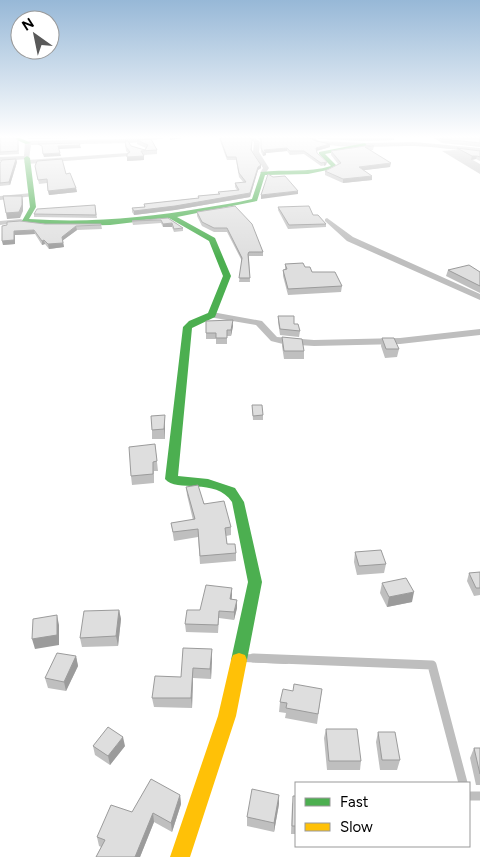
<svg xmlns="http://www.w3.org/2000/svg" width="480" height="857" font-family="Figtree,sans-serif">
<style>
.water{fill:#bdbdbd}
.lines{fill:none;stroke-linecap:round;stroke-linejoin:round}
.lane-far1{stroke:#bebebe;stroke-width:8}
.lane{stroke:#bebebe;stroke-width:9}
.street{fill:#bebebe;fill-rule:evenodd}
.fast{fill:#4caf50;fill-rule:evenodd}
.slow{fill:#ffc107;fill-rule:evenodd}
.wall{fill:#bfbfbf}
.shaded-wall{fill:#9b9b9b}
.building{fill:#dedede;stroke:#9b9b9b}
</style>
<rect width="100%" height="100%" fill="#fff"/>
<path class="water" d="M 455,150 L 480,164 L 480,174 L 442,151 Z"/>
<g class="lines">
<path class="lane-far1" d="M 244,658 L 286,660"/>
<g class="lane">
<path d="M 253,658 L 432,665 L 463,783"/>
<path d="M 469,796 L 480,796"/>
</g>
<g class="street">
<path d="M 166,138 L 132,143 L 31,145 L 29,159 L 0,161 L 0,157 L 24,156 L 25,143 L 28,141 Z"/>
<path d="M 249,138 L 255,138 L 260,142 L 259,152 L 269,168 L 265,174 L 260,173 L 263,168 L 253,152 L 254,142 Z"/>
<path d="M 308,138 L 315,138 L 319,141 L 365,143 L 414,142 L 480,148 L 480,152 C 458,150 436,147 415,146 C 390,145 326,152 308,138 Z"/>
<path d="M 127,153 L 129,156 L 27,164 L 24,162 L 27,160 Z"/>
<path d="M 32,193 L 34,194 L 34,196 L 0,200 L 0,196 Z"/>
<path d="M 327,218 L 353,237 L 480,294 L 480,300 L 347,241 L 325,221 L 325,219 Z"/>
<path d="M 21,219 L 23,220 L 23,222 L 0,225 L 0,221 Z"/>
<path d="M 212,312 L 262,321 L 277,337 L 314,340 L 400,338 L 480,329 L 480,335 L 400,344 L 314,346 L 283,344 L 271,341 L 256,325 L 209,317 L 209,313 Z"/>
</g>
<g class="fast">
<path d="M 12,138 L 20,138 L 31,143 L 26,144 Z"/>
<path d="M 365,143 L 367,146 L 325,154 L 337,166 L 337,168 L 308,174 L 265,175 L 257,201 L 177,217 L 215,238 L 231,276 L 215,317 L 192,328 L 178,476 L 208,479 L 235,488 L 244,502 L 262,582 L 247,660 L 245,665 L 239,667 L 233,665 L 231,660 L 248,582 L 232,502 C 216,477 176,493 165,479 L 183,327 L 189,321 L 208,313 L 223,276 L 209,241 L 169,218 L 110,225 L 67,226 L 23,222 L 22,221 L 30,207 L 24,158 L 27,156 L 30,158 L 36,207 L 29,219 C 88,223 145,218 203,208 C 219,205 236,203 252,199 L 261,172 C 284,169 308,173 331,166 L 319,154 L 319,152 Z"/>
</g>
<path class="slow" d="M 239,653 L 245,655 L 247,660 L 236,716 L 190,857 L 170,857 L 218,716 L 231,660 L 233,655 Z"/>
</g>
<g class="wall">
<path d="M 0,138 L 18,140 L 19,154 L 0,155 Z"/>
<path d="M 28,138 L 75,138 L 28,139 Z"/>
<path d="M 219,138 L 251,138 L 252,150 L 261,165 L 261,168 L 258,170 L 250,197 L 175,210 L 134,215 L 132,212 L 132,208 L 144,207 L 144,204 L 198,198 L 198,196 L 218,194 L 218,192 L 237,190 L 235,187 L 235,183 L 244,183 L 239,177 L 236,160 L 227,160 Z"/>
<path d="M 258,138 L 310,138 L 316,141 L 330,144 L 330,147 L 317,151 L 317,153 L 326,165 L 321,166 L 304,154 L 290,155 L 287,151 L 266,153 L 266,155 L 263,156 L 261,152 L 261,141 Z"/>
<path d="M 318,138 L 394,138 L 394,140 L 366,141 L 365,140 L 365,141 L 320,139 Z"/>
<path d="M 434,138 L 480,138 L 480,147 L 442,143 Z"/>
<path d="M 151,139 L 157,150 L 157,154 L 143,155 L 144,160 L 127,161 L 127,154 L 128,153 L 126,151 L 125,141 L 131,146 L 145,150 L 146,148 L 137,144 L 137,140 Z"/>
<path d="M 372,145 L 374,146 L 373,150 L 371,150 L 390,167 L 364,170 L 372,180 L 343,183 L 325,175 L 325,171 L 338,164 L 331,155 L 331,151 Z"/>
<path d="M 457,148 L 480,151 L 480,161 L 476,159 L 471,160 L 456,151 Z"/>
<path d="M 16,159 L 17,162 L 10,185 L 0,186 L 0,163 Z"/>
<path d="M 35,166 L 66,174 L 76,188 L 77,192 L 49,195 L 47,183 L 39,184 Z"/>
<path d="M 95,205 L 97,218 L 34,217 L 34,214 Z"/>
<path d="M 235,206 L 263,252 L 263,256 L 249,256 L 249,258 L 250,282 L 239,282 L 242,261 L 227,232 L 214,232 L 202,226 L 197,216 L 197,212 Z"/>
<path d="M 278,207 L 313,215 L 326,224 L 326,227 L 288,229 L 278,210 Z"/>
<path d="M 168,218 L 183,228 L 183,231 L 174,232 L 172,227 L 163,227 L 161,223 L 133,225 L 132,221 Z"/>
<path d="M 45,224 L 101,224 L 102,229 L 77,230 L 63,240 L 64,247 L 49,249 L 45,244 L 42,245 L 35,234 L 15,235 L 15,244 L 3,245 L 2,226 Z"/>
<path d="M 285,264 L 305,267 L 312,272 L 342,286 L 341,292 L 288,295 L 283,276 L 283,270 L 285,270 Z"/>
<path d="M 448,270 L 480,272 L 480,293 L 446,276 Z"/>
<path d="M 278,316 L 294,324 L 300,331 L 299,337 L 280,335 L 278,322 Z"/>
<path d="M 233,326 L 231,336 L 227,336 L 227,344 L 216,344 L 216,339 L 206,339 L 206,333 Z"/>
<path d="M 282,337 L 304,351 L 304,359 L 284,359 L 282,346 Z"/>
<path d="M 382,338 L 399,349 L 397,357 L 385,358 L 381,346 Z"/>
<path d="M 252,405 L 263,415 L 263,420 L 253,420 Z"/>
<path d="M 165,424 L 165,439 L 152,439 L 152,430 Z"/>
<path d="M 155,444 L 158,471 L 154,471 L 154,483 L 132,485 L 131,476 Z"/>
<path d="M 186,487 L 231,527 L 231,535 L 226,536 L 227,544 L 236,553 L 236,561 L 200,564 L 198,537 L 174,541 L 171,523 L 193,520 L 187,495 Z"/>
<path d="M 355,552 L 386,564 L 384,573 L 357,575 L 354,562 Z"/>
<path d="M 480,572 L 480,595 L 474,596 L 467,581 L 469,573 Z"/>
<path d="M 382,583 L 412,602 L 387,607 L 380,593 Z"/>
<path d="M 232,588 L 232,599 L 237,600 L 237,608 L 234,620 L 219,618 L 218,633 L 186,632 L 185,624 L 200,610 Z"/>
<path d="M 119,610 L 121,619 L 118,646 L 82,647 L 80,638 Z"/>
<path d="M 212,649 L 212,659 L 211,679 L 193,678 L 192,708 L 154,707 L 152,698 L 181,677 Z"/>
<path d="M 76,656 L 78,666 L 66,691 L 48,688 L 45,678 Z"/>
<path d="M 322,689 L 317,724 L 285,718 L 286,713 L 279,712 L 280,702 L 293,691 Z"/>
<path d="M 326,729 L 361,761 L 360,770 L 327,770 L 324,738 Z"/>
<path d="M 378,732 L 400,760 L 397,770 L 380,770 L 376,742 Z"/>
<path d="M 93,746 L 125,746 L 110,765 L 95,755 Z"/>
<path d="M 474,748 L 480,748 L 480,785 L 476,785 L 470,758 Z"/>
<path d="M 180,795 L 181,804 L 172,832 L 154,822 L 140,857 L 96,857 L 101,847 L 99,846 L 97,837 L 132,812 Z"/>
<path d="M 296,796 L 296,834 L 291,834 L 292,804 Z"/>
<path d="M 279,804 L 274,832 L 247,826 L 247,817 Z"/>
</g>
<g class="shaded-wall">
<path d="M 170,138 L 183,138 L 170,140 Z"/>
<path d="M 330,144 L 330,147 L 316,151 L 316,148 Z"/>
<path d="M 80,145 L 81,148 L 59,149 L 58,146 Z"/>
<path d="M 287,148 L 287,151 L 266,153 L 266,155 L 263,156 L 264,150 Z"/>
<path d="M 60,153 L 61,156 L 44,157 L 43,154 Z"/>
<path d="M 144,156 L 144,160 L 127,161 L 127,157 Z"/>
<path d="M 472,156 L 477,156 L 476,159 L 471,160 Z"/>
<path d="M 16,159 L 17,162 L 10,185 L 9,182 Z"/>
<path d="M 327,162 L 326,165 L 324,166 L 324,163 Z"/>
<path d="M 391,163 L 390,167 L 358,171 L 359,167 Z"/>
<path d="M 261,165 L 261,168 L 258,170 L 250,197 L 175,210 L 134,215 L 134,211 L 250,193 L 258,167 Z"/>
<path d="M 372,176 L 372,180 L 343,183 L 343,179 Z"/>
<path d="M 76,188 L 77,192 L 49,195 L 48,191 Z"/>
<path d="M 298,191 L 298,194 L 261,199 L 261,195 Z"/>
<path d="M 22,196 L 23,201 L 23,211 L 20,218 L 7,219 L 6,213 Z"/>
<path d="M 172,223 L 172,227 L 163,227 L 163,224 Z"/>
<path d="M 76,226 L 77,230 L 62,241 L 62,237 Z"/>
<path d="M 34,230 L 35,234 L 15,235 L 15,244 L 3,245 L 2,241 L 14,231 Z"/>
<path d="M 44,240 L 45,244 L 42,245 L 42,241 Z"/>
<path d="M 63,243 L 64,247 L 49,249 L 48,244 Z"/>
<path d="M 233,320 L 233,326 L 231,336 L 231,330 Z"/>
<path d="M 165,415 L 165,439 L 164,429 Z"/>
<path d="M 232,588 L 232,595 L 230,607 L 230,599 Z"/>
<path d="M 414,592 L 412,602 L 387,607 L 389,597 Z"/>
<path d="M 237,600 L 237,608 L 234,620 L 234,612 Z"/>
<path d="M 119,610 L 121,619 L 118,646 L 116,636 Z"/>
<path d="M 57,615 L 59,625 L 59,645 L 35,649 L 32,639 Z"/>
<path d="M 212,649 L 212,659 L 211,679 L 210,669 Z"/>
<path d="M 76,656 L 78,666 L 66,691 L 64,682 Z"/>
<path d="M 193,668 L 193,678 L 192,708 L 191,698 Z"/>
<path d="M 123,737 L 125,746 L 110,765 L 108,756 Z"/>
<path d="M 180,795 L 181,804 L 172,832 L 171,823 Z"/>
<path d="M 279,795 L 279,804 L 274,832 L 274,823 Z"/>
<path d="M 153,813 L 154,822 L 140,857 L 135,857 Z"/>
</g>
<g class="building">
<path d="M 0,138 L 15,138 L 18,140 L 18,151 L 0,152 Z"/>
<path d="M 220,138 L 251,138 L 252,140 L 251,150 L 261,165 L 258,167 L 250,193 L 175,206 L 134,211 L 132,208 L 145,207 L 144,204 L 199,198 L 198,196 L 220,194 L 218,192 L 239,190 L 235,183 L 246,182 L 239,173 L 236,157 L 227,157 Z"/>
<path d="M 261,138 L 310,138 L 316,141 L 330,144 L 316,148 L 317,153 L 327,162 L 321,163 L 304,151 L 290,151 L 287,148 L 264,150 L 266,152 L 263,152 L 261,148 Z"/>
<path d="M 440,138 L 480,138 L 480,143 L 442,139 Z"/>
<path d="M 151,139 L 157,150 L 141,151 L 144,156 L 127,157 L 127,154 L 130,152 L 126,147 L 125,141 L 128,141 L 131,146 L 145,150 L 148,145 L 137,140 Z"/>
<path d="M 79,143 L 80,145 L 58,146 L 60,153 L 43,154 L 42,146 L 38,144 Z"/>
<path d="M 372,145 L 374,146 L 365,147 L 391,163 L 359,167 L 372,176 L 343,179 L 325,171 L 341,163 L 331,151 Z"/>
<path d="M 457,148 L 480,151 L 480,157 L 477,156 L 472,156 Z"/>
<path d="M 16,159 L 9,182 L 0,183 L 0,163 L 2,160 Z"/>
<path d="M 62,159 L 66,174 L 70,173 L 76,188 L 48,191 L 47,179 L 38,180 L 35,166 L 37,161 Z"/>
<path d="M 268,174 L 273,177 L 285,176 L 298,191 L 261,195 Z"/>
<path d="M 3,196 L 22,196 L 22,205 L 19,212 L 6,213 Z"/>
<path d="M 95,205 L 96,215 L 34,214 L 37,209 Z"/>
<path d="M 235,206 L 252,224 L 263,252 L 249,252 L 248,254 L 250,278 L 239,278 L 242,258 L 227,228 L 214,228 L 202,222 L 197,212 Z"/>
<path d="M 309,206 L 313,215 L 318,215 L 326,224 L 289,225 L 278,207 Z"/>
<path d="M 168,218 L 183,228 L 174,229 L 172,223 L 163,224 L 161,220 L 132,221 Z"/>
<path d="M 20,221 L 45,224 L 101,224 L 101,225 L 76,226 L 62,237 L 63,243 L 48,244 L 44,240 L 42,241 L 34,230 L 14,231 L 14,240 L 2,241 L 2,226 L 7,225 L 7,222 Z"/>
<path d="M 303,263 L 305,267 L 310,267 L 312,272 L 335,272 L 342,286 L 288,289 L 283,270 L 287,269 L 285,264 Z"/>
<path d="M 469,265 L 480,272 L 480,286 L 448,270 Z"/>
<path d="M 278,316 L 294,316 L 294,324 L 298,324 L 300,331 L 280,329 Z"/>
<path d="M 233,320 L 231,330 L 227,330 L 227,338 L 216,338 L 216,333 L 206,333 L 206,321 Z"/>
<path d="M 282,337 L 302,339 L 304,351 L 284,351 Z"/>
<path d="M 382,338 L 394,338 L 399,349 L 386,349 Z"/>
<path d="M 252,405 L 262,405 L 263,415 L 253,416 Z"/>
<path d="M 165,415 L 164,429 L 152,430 L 151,416 Z"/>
<path d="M 155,444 L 157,461 L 153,462 L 153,474 L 131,476 L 129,447 Z"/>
<path d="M 198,485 L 204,504 L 224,501 L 231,527 L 225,528 L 227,544 L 235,544 L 236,553 L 200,556 L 198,529 L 173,532 L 171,523 L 195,519 L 186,487 Z"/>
<path d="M 381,550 L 386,564 L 359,566 L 355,552 Z"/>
<path d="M 480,572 L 480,588 L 476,588 L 469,573 Z"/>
<path d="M 406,578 L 414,592 L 389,597 L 382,583 Z"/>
<path d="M 206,585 L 232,588 L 230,599 L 237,600 L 234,612 L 219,611 L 218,625 L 185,624 L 187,610 L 200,610 Z"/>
<path d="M 119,610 L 116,636 L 80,638 L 84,611 Z"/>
<path d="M 57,615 L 57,635 L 32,639 L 33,619 Z"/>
<path d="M 183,648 L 212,649 L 210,669 L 193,668 L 191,698 L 152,698 L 155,676 L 181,677 Z"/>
<path d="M 57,653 L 76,656 L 64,682 L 45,678 Z"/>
<path d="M 294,684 L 322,689 L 318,714 L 286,708 L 287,703 L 280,702 L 283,689 L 293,691 Z"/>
<path d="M 108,727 L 123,737 L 108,756 L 93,746 Z"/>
<path d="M 326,729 L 357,729 L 361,761 L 329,761 Z"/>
<path d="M 378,732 L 395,732 L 400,760 L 382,760 Z"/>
<path d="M 474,748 L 480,748 L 480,774 Z"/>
<path d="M 151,779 L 180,795 L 171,823 L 153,813 L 135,857 L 96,857 L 105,840 L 97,837 L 111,805 L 132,812 Z"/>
<path d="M 252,789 L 279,795 L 274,823 L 247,817 Z"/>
<path d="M 293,796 L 296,796 L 296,826 L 292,826 Z"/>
</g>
<linearGradient id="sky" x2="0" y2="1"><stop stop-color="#97b8d7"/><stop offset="0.53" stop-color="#fff"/><stop offset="1" stop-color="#fff" stop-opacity="0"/></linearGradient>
<rect width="480" height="258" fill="url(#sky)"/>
<rect x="295" y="782" width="175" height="65" fill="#ffffff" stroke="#999999"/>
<rect x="305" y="798" width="25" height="8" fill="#4caf50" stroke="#999999"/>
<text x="340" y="807" font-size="15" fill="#000000">Fast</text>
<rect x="305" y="823" width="25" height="8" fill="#ffc107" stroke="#999999"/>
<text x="340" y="832" font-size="15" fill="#000000">Slow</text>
<g transform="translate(35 35) rotate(327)"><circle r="24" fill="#ffffff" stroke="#999999"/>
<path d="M0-4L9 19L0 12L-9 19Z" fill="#595959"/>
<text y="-8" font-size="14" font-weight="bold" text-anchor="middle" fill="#000000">N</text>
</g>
</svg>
